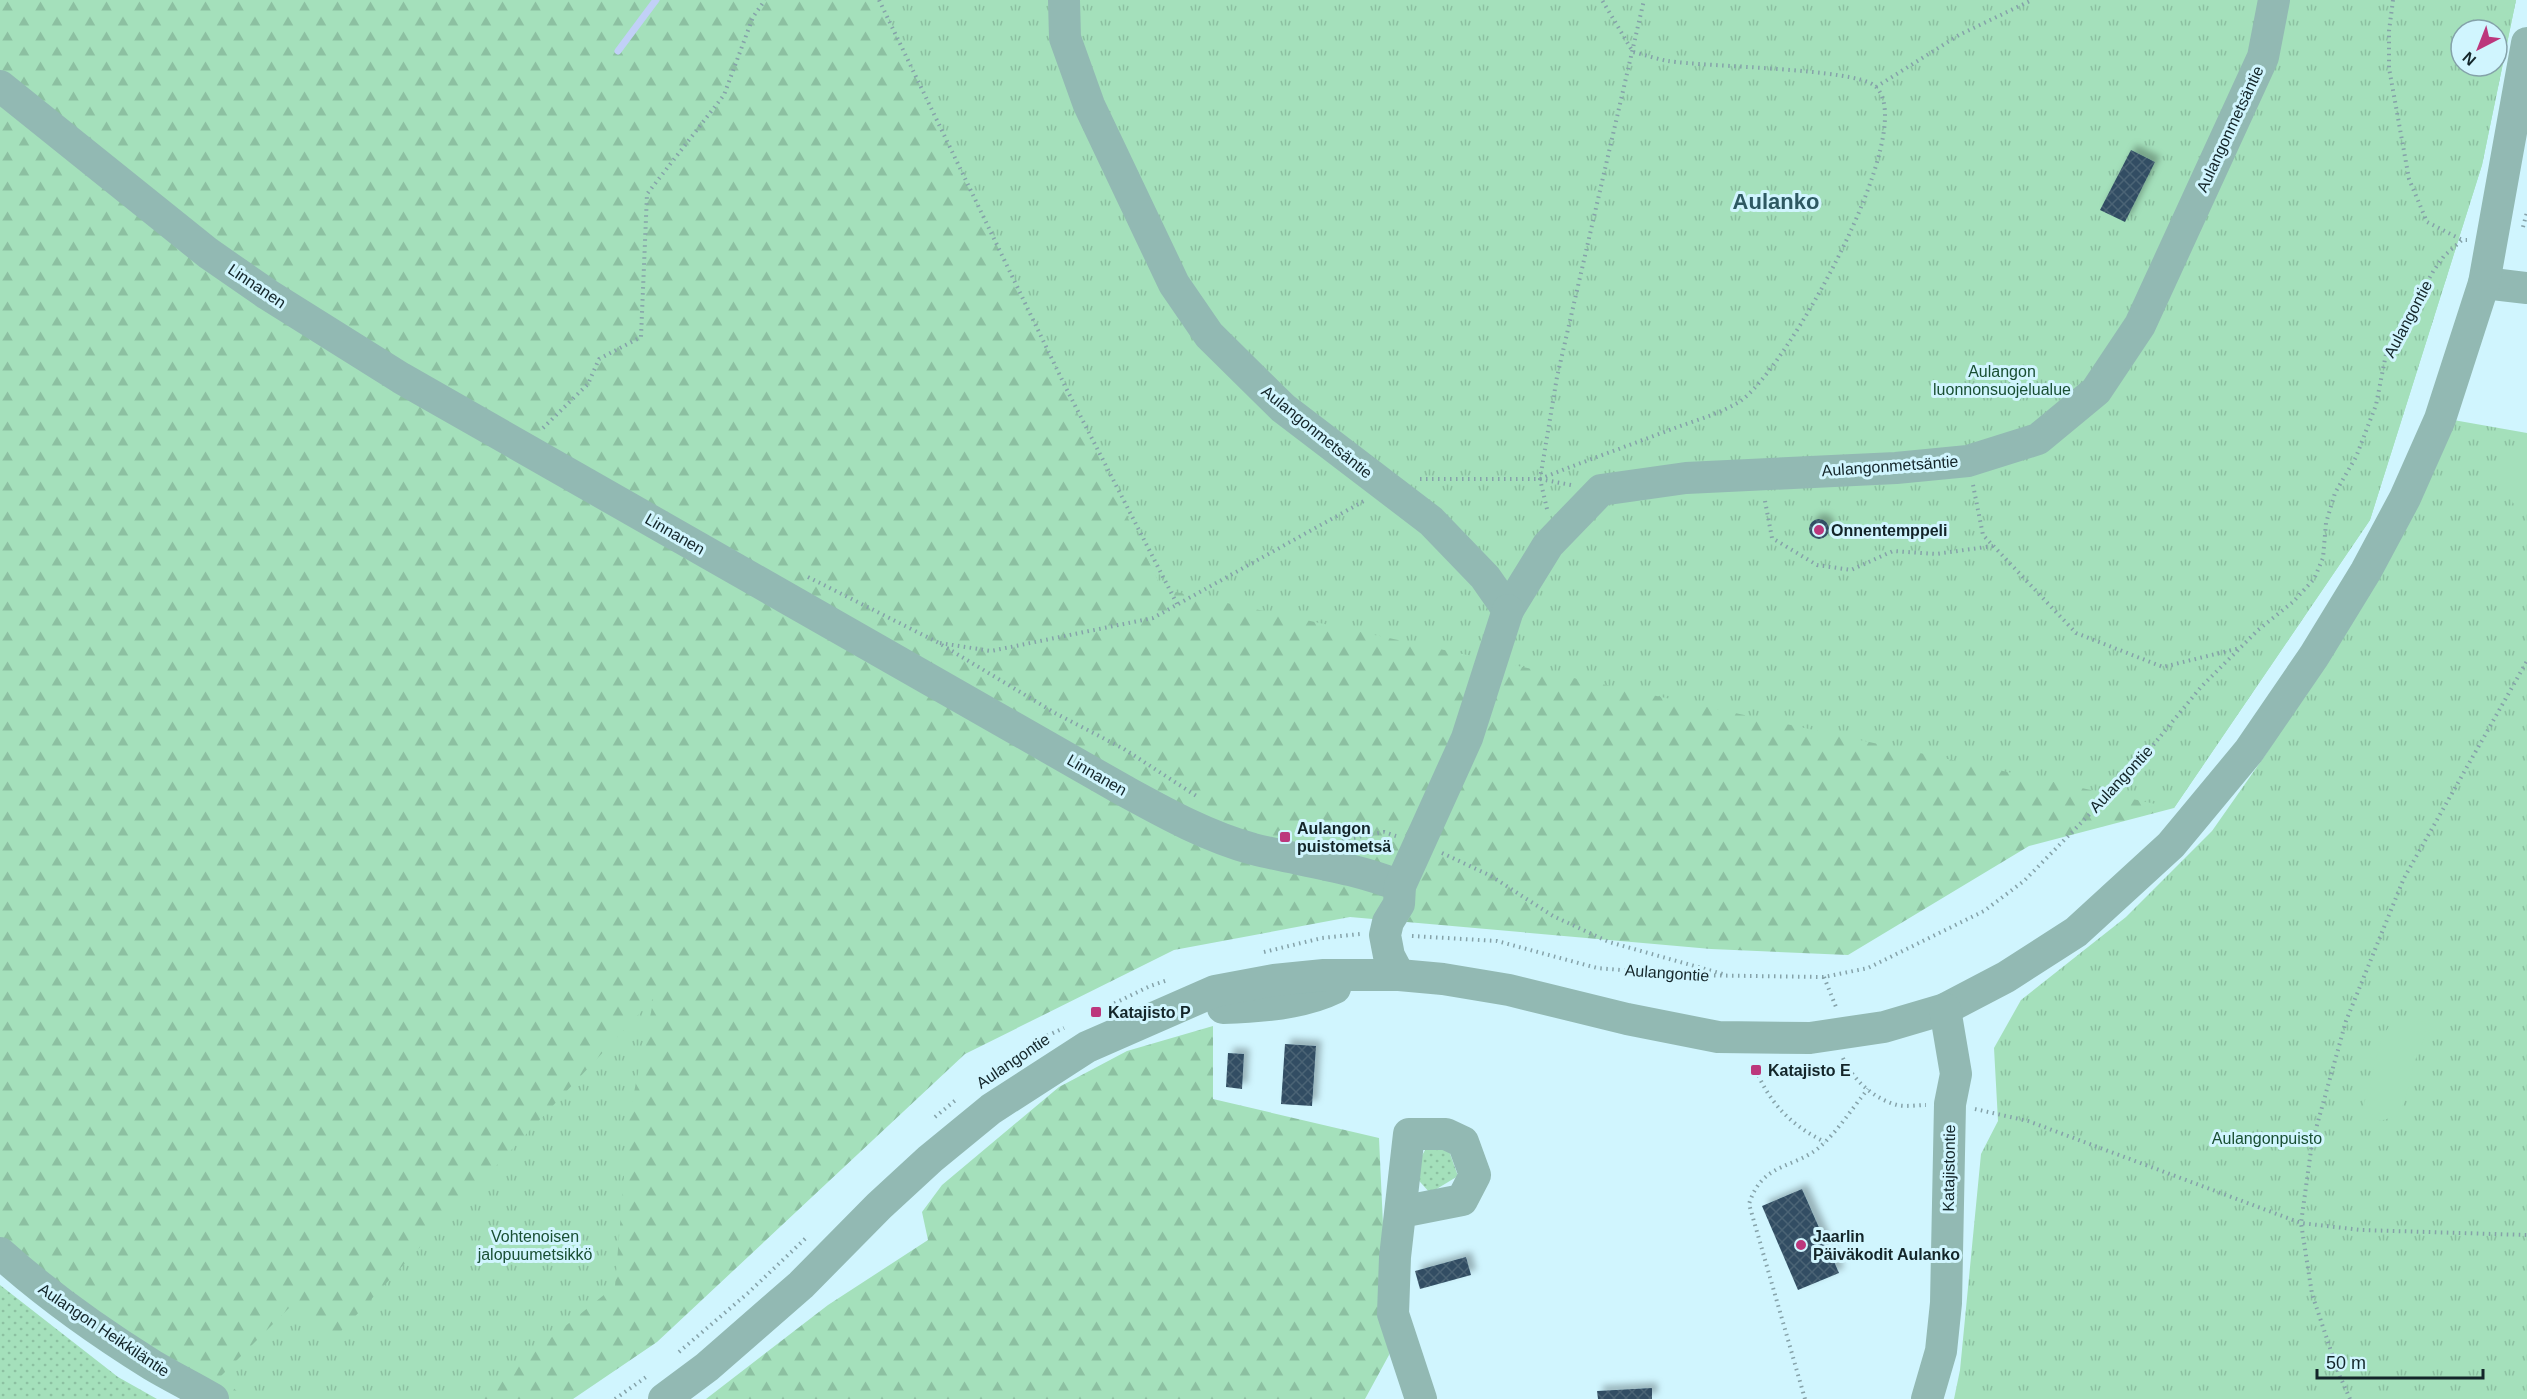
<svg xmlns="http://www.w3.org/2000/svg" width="2527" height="1399" font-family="Helvetica,sans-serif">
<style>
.grass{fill:url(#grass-dots)}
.forest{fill:url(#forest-firs);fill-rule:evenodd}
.park{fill:url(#park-tufts);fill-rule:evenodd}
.pitch{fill:#a4e0bb}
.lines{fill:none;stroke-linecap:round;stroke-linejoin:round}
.stream{stroke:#c1d0f7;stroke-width:7}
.building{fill:url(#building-cross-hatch);filter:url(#shadow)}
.path{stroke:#85a2a9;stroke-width:4;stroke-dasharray:1.5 4.5;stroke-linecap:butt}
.minor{stroke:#92b9b3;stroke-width:32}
.poi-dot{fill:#bc377c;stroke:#d0f5fe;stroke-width:2}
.labels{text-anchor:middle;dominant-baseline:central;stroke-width:6;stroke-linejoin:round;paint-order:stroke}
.street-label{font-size:16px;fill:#132529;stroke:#d0f5fe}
.park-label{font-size:16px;fill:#194f33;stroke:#d0f5fe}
.poi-label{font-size:16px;font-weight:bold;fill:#132529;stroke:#d0f5fe;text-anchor:start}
.district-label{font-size:22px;font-weight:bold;fill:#2e5962;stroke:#d0f5fe}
</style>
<defs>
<pattern id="grass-dots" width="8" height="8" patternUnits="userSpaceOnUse" patternTransform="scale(1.5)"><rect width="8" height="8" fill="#a4e0bb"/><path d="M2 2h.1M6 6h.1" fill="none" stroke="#8cc0a1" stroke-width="1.8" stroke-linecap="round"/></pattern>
<pattern id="forest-firs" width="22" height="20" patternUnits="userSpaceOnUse" patternTransform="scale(1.5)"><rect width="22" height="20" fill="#a4e0bb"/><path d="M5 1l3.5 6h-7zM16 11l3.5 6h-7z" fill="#8cc0a1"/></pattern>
<pattern id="park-tufts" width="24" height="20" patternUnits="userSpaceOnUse" patternTransform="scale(1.5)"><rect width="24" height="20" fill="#a4e0bb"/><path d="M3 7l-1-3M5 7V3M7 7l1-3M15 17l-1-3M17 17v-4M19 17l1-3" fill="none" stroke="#8cc0a1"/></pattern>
<pattern id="building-cross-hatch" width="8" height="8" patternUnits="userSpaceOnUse" patternTransform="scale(1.5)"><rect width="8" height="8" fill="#304e63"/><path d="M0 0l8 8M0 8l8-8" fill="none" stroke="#4b6475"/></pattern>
<filter id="shadow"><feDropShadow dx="5.5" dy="-5.5" stdDeviation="3" flood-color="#0004"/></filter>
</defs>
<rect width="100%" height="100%" fill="#d0f5fe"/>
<g class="grass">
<path d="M 1428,1145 L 1448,1148 L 1458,1176 L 1430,1193 L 1412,1173 Z"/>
<path d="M 0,1285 L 118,1377 L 157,1399 L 0,1399 Z"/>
</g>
<g class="forest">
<path d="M 0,0 L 2516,0 L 2482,165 L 2370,520 L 2174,808 L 2029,846 L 1848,955 L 1711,949 L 1350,917 L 1174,950 L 965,1054 L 657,1342 L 573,1399 L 224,1399 L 0,1243 ZM 2461,30 L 2497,30 L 2497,66 L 2461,66 Z"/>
<path d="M 1213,1026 L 1213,1099 L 1379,1138 L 1389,1355 L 1365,1399 L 706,1399 L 828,1305 L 928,1240 L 922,1212 L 942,1185 L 1059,1087 L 1127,1051 Z"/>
</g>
<g class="park">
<path d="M 879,0 L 2516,0 L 2482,165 L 2370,520 L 2174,808 L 1162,589 ZM 2461,30 L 2497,30 L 2497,66 L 2461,66 Z"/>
<path d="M 2442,418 L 2527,433 L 2527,1399 L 1954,1399 L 1960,1370 L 1981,1154 L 1998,1121 L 1994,1048 L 2021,1000 L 2126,917 L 2212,831 L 2266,754 L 2401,537 Z"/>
<path d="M 654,998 L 629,1116 L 615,1286 L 475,1399 L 245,1399 L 221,1376 L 292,1305 L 331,1342 Z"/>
</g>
<g class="pitch">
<path d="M 2514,446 L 2527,448 L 2527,514 L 2521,513 L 2500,486 L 2500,464 Z"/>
<path d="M 2412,1015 L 2427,1025 C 2425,1041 2419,1048 2415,1061 C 2409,1081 2408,1099 2397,1116 L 2380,1121 L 2363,1108 L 2382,1037 L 2394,1019 Z"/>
</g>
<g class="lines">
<path class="stream" d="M 618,51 L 656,0"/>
</g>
<g class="building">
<path d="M 2131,150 L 2155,162 L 2125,222 L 2100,210 Z"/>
<circle cx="1819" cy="529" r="10"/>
<path d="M 1285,1044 L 1316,1046 L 1312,1106 L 1281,1104 Z"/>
<path d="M 1228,1053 L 1244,1054 L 1242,1089 L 1226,1087 Z"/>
<path d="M 1802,1189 L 1839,1273 L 1798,1290 L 1762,1206 Z"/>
<path d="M 1466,1257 L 1471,1275 L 1420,1289 L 1415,1271 Z"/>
<path d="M 1652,1388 L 1652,1399 L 1598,1399 L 1597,1391 Z"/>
</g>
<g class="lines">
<g class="path">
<path d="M 879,0 L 1065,386 L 1177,604"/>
<path d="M 2393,0 L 2389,31 L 2389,68 L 2409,179 L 2427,222 L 2462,240"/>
<path d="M 1876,87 L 1959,35 L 2032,0"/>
<path d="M 2523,227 L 2527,212"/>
<path d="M 543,428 L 588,384 L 599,359 L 641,337 L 647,194 L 724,95 L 753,17 L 765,0"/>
<path d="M 1420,479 L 1540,479 L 1571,485"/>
<path d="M 1540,479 C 1584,461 1628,446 1672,429 C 1694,421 1719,414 1739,402 C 1785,373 1923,128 1875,86 C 1854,68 1706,67 1668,61 C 1657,59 1645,55 1633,52 L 1602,0"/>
<path d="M 1973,485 L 1983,535 L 2076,633 L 2163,667 L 2240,648"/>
<path d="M 1765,501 L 1772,538 L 1817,565 L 1851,570 L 1893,551 L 1936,554 L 1993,546"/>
<path d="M 1547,509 L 1540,479 L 1557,377 L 1644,0"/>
<path d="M 808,577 L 937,642 L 1055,713 L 1124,749 L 1198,797"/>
<path d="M 940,643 L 991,651 L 1153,618 L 1364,501"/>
<path d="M 1342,840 L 1384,832 L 1396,836"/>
<path d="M 1442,853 L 1491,876 L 1553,916 L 1609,942 L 1723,974"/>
<path d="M 1412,936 L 1497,941 L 1597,968 L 1682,975 L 1824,977 L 1868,968 L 1984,911 L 2024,881 L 2131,772 L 2201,687 L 2258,630 L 2293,602 L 2314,579 L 2323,558 L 2326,523 L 2335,493 L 2356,457 L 2376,405 L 2386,354 L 2434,270 L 2444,256 L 2462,240 L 2467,240"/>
<path d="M 1264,952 L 1322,938 L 1360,934"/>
<path d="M 1824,977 L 1836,1007"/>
<path d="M 1109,1006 L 1150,986 L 1168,980"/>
<path d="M 1843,1058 C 1852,1079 1874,1099 1897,1105 C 1906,1107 1917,1105 1926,1105"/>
<path d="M 998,1070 L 1042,1038 L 1064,1028"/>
<path d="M 1756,1070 C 1770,1104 1792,1126 1825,1142"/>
<path d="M 1975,1109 L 2028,1121 L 2301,1223 L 2361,1230 L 2527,1235"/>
<path d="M 935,1117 L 957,1099"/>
<path d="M 679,1352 L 748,1293 L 807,1237"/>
<path d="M 615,1399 L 649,1375"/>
<path d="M 1805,1399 L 1749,1204 C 1763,1160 1796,1170 1823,1144 C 1840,1128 1853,1107 1868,1089"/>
<path d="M 2350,1399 L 2338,1372 L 2312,1294 L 2301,1223 L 2312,1143 L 2346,1021 L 2404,878 L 2527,661"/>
</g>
<g class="minor">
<path d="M 1064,0 L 1065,38 L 1089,105 L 1174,284 L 1209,335 L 1283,408 L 1431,521 L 1485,577 L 1508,610 L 1548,545 L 1601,490 L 1686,478 L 1896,468 L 1968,461 L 2038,439 L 2096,391 L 2140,325 L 2263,57 L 2274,0"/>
<path d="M 0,86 L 208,253 L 267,294 L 401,378 L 1123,790 C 1165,813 1206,836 1253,849 C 1302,861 1353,867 1400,886"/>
<path d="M 2484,283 L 2527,288"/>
<path d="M 1399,975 L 1389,956 L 1385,935 L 1388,922 L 1399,904 L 1400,886 L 1467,738 L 1508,610"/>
<path d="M 1223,1008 C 1259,1007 1303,1004 1335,988"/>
<path d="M 1401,1212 L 1462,1200 L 1475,1175 L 1463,1142 L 1446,1134 L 1409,1134 L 1395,1257 L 1393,1314 L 1421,1399"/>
<path d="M 0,1253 C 47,1295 99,1332 152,1365 C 172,1377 193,1387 213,1399"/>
<path d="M 664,1399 L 707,1367 L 801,1285 L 879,1206 L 930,1159 L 991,1109 L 1087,1047 L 1215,991 L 1274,980 L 1324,975 L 1399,975 L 1443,979 L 1509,990 L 1627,1019 L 1718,1037 L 1810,1038 L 1884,1027 L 1945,1009 L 2006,977 L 2076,932 L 2171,845 L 2249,751 L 2314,656 L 2366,571 L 2405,498 L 2440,419 L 2484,283 L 2527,43"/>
<path d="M 1927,1399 L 1941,1351 L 1946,1303 L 1950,1104 L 1956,1074 L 1945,1009"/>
</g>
</g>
<g class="poi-dot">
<circle cx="1819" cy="530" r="6"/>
<rect x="1279" y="831" width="12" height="12" rx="3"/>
<rect x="1090" y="1006" width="12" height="12" rx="3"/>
<rect x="1750" y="1064" width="12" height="12" rx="3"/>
<circle cx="1801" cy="1245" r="6"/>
</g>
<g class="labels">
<g class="street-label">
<text transform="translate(2230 129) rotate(-65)">Aulangonmetsäntie</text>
<text transform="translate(257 286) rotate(34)">Linnanen</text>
<text transform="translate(2408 319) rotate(-62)">Aulangontie</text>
<text transform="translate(1317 432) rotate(39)">Aulangonmetsäntie</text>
<text transform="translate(1890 466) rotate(-4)">Aulangonmetsäntie</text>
<text transform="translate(675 534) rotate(30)">Linnanen</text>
<text transform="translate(1097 775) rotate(30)">Linnanen</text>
<text transform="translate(2121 779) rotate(-47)">Aulangontie</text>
<text transform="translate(1667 973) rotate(4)">Aulangontie</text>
<text transform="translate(1013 1061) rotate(-34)">Aulangontie</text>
<text transform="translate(1949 1168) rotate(-89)">Katajistontie</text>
<text transform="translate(104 1330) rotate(34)">Aulangon Heikkiläntie</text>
</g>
<g class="park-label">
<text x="2002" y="371">Aulangon<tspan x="2002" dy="18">luonnonsuojelualue</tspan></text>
<text x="2267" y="1138">Aulangonpuisto</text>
<text x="535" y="1236">Vohtenoisen<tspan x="535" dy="18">jalopuumetsikkö</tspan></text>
</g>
<g class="poi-label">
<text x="1831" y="530">Onnentemppeli</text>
<text x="1297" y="828">Aulangon<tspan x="1297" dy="18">puistometsä</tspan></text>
<text x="1108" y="1012">Katajisto P</text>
<text x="1768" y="1070">Katajisto E</text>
<text x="1813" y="1236">Jaarlin<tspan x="1813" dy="18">Päiväkodit Aulanko</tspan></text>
</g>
<g class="district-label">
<text x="1776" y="201">Aulanko</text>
</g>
</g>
<g transform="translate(2479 48) rotate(222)"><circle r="28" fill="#d0f5fe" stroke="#84a2a9" stroke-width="1.5"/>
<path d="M0-4.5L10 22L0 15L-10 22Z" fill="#bc377c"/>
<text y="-9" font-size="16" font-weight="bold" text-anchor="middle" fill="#132529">N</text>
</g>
<path d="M2317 1369v9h166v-9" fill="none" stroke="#132529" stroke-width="3"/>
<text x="2326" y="1369" font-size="18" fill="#132529" stroke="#d0f5fe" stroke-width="4.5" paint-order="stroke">50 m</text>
</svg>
